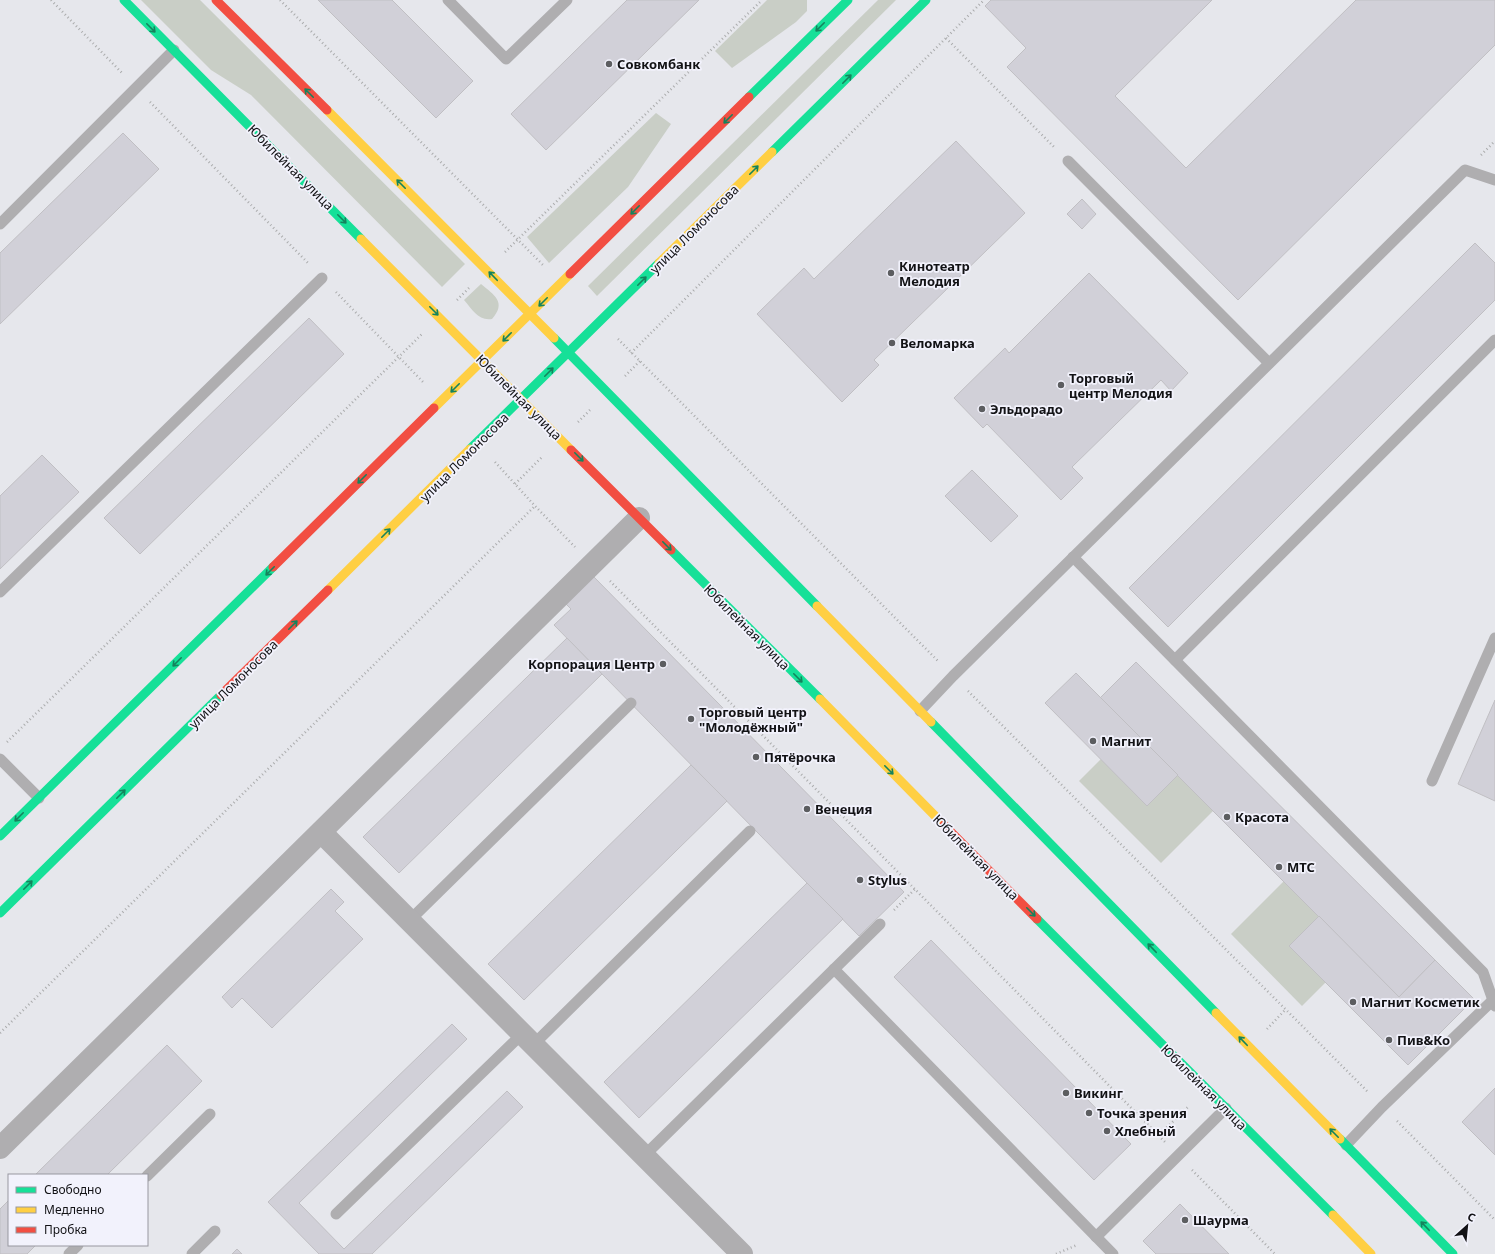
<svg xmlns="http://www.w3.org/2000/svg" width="1495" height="1254" font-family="'Noto Sans',sans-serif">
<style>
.green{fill:#c9cec6}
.building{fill:#d1d0d8;stroke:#c0bfc3}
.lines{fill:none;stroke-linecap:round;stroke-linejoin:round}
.path{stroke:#abacad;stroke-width:2.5;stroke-dasharray:1 3;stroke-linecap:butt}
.lane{stroke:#afaeb0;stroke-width:11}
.street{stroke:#afaeb0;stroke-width:22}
.fast{stroke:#16e098;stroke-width:9}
.slow{stroke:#ffcf43;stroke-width:9}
.jam{stroke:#f24e42;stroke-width:9}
.oneway{stroke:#14835d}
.poi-dot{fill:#5c5d60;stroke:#f2f2fc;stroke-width:1.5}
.labels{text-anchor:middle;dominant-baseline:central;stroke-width:3.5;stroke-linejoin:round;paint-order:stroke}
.poi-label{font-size:13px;font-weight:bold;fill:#121215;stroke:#f2f2fc;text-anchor:start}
.street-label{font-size:13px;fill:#121215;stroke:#f2f2fc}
</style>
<rect width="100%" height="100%" fill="#e6e7ec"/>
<g class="green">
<path d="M 141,0 L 200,0 L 465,264 L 442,287 L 251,95 L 211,70 Z"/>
<path d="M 767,0 L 807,0 L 807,11 L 796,22 L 732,68 L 715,51 Z"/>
<path d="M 878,0 L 896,0 L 597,296 L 588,286 Z"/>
<path d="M 656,113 L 671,124 L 628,187 L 549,263 L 527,237 Z"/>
<path d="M 481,284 C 494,295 507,302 492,319 C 478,321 473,310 464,300 Z"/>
<path d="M 1101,759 L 1178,775 L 1213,811 L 1161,863 L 1079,781 Z"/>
<path d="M 1284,881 L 1319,916 L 1326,982 L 1302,1006 L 1231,934 Z"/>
</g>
<g class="building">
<path d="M 318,0 L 392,0 L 473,81 L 436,118 Z"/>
<path d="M 627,0 L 699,0 L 546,150 L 511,114 Z"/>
<path d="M 991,0 L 1212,0 L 1115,96 L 1186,168 L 1356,0 L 1495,0 L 1495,45 L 1238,300 L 1007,67 L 1026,48 L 985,6 Z"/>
<path d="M 123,133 L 159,169 L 0,324 L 0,253 Z"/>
<path d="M 956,141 L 1025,213 L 874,360 L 879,365 L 842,402 L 757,314 L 804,268 L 814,279 Z"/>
<path d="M 1082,199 L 1096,214 L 1082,229 L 1067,214 Z"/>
<path d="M 1475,243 L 1495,263 L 1495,300 L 1168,627 L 1129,588 Z"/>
<path d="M 1089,273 L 1188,373 L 1171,391 L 1161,380 L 1072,467 L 1083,478 L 1061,500 L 987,424 L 983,428 L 954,398 L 1005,348 L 1009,353 Z"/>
<path d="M 309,318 L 344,354 L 140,554 L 104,518 Z"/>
<path d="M 42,455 L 79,492 L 0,569 L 0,496 Z"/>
<path d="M 972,470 L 1018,516 L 991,542 L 945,496 Z"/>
<path d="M 593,576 L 904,892 L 859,936 L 554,625 L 571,609 L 565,603 Z"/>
<path d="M 567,638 L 602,674 L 399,873 L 363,837 Z"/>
<path d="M 1136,662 L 1435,960 L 1399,997 L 1100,698 Z"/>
<path d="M 1076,673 L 1178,775 L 1147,806 L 1045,703 Z"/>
<path d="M 1495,700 L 1495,801 L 1458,784 Z"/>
<path d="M 691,765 L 727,801 L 524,1000 L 488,964 Z"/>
<path d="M 807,883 L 843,919 L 639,1118 L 604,1082 Z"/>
<path d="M 331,889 L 344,902 L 335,911 L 363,939 L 272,1028 L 242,998 L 232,1008 L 222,997 Z"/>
<path d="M 1319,916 L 1399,997 L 1435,960 L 1474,999 L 1408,1065 L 1289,946 Z"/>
<path d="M 931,940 L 1131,1144 L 1094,1180 L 894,977 Z"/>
<path d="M 452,1024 L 467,1039 L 299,1203 L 344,1249 L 507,1091 L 523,1107 L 372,1254 L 319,1254 L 268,1202 Z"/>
<path d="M 167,1045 L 202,1081 L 107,1175 L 35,1175 Z"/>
<path d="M 1495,1088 L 1495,1155 L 1462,1122 Z"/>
<path d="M 9,1200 L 9,1245 L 36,1245 L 27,1254 L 0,1254 L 0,1209 Z"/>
<path d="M 1180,1204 L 1229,1254 L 1156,1254 L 1143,1241 Z"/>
<path d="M 237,1249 L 242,1254 L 232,1254 Z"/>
</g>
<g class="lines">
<g class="path">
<path d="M 51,0 L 123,74"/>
<path d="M 280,0 L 543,265"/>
<path d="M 946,38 L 1054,147"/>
<path d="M 150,102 L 309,264"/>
<path d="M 1481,155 L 1495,141"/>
<path d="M 505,252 L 762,0"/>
<path d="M 336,292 L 423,382"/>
<path d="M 457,300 L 469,288"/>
<path d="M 618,339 L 939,662"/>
<path d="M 631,353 L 984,0"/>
<path d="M 625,376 L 640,361"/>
<path d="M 578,422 L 590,410"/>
<path d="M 495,462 L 535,506 L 575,547"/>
<path d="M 515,484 L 543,456"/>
<path d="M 610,581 L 1165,1142"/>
<path d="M 968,691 L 1368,1092"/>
<path d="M 7,742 L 422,334"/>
<path d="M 894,910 L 915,889"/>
<path d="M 1267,1029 L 1285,1010"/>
<path d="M 0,1033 L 535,506"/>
<path d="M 1397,1121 L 1495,1220"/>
<path d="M 1158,1136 L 1188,1107"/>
<path d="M 1192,1170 L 1275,1254"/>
<path d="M 1056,1254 L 1077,1245"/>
</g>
<g class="lane">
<path d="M 448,0 L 506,59 L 567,0"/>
<path d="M 1068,161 L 1269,363"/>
<path d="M 0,224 L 174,50"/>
<path d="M 1073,557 L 1483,972 L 1495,1006"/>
<path d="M 0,592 L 322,278"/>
<path d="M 1175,660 L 1495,340"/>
<path d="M 920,711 L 953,676 L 1465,170 L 1495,180"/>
<path d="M 0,759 L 39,798"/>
<path d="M 1432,781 L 1495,638"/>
<path d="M 409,921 L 631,703"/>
<path d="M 834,969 L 1113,1254"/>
<path d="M 533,1045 L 750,831"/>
<path d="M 1346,1145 L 1382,1107 L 1493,1000"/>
<path d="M 644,1156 L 880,924"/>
<path d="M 147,1176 L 210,1114"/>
<path d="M 336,1214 L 522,1034"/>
<path d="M 1096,1237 L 1226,1108"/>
<path d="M 69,1254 L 78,1245"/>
<path d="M 192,1254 L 215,1231"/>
</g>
<g class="street">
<path d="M 321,832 L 742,1254"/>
<path d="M 0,1148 L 639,518"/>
</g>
<g class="fast">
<path d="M 124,0 L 361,239"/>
<path d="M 749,97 L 848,0"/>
<path d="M 772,152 L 926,0"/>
<path d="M 554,338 L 817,606"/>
<path d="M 470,449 L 659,263"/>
<path d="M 671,550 L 820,699"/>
<path d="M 931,722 L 1216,1013"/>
<path d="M 0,836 L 273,567"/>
<path d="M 0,913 L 221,695"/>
<path d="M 1037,919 L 1333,1215"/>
<path d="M 1340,1139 L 1453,1254"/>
</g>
<g class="slow">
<path d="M 327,110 L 554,338"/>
<path d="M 361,239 L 571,450"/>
<path d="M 659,263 L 772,152"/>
<path d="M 434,408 L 570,274"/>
<path d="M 328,590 L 470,449"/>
<path d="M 817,606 L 931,722"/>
<path d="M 820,699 L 944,825"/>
<path d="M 1216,1013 L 1340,1139"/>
<path d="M 1333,1215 L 1371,1254"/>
</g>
<g class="jam">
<path d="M 216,0 L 327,110"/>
<path d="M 570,274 L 749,97"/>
<path d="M 571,450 L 671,550"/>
<path d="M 273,567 L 434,408"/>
<path d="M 221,695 L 328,590"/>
<path d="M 944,825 L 1037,919"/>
</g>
</g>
<defs><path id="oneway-shaft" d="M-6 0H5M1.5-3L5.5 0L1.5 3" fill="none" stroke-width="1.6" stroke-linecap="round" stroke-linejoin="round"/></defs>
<g class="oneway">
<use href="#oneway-shaft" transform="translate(820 27) rotate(135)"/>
<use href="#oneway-shaft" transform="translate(151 28) rotate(45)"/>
<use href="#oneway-shaft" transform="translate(847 79) rotate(-45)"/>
<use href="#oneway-shaft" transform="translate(309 93) rotate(-135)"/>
<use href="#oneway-shaft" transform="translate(728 119) rotate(135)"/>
<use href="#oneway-shaft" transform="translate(754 170) rotate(-45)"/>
<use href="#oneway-shaft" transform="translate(401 184) rotate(-135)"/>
<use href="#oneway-shaft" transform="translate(635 210) rotate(135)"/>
<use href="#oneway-shaft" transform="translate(342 219) rotate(45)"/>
<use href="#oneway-shaft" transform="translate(493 276) rotate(-134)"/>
<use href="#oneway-shaft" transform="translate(642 281) rotate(-45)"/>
<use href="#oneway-shaft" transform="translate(543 302) rotate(135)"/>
<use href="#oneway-shaft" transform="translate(434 311) rotate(45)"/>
<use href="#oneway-shaft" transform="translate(507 337) rotate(135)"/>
<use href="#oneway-shaft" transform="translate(549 372) rotate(-45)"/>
<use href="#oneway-shaft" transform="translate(455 388) rotate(135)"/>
<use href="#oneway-shaft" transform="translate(579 457) rotate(45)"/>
<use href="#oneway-shaft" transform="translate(362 479) rotate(135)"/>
<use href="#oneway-shaft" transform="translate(386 533) rotate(-45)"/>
<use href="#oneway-shaft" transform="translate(667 546) rotate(45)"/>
<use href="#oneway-shaft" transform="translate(270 571) rotate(135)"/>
<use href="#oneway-shaft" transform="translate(293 625) rotate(-45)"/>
<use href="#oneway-shaft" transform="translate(177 662) rotate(135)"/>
<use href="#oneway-shaft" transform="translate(798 678) rotate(45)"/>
<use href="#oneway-shaft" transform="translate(889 770) rotate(45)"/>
<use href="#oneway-shaft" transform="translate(121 794) rotate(-45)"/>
<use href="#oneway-shaft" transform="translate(19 817) rotate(135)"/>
<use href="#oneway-shaft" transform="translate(28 885) rotate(-45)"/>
<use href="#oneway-shaft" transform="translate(1031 912) rotate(45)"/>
<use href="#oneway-shaft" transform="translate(1152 948) rotate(-134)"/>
<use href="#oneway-shaft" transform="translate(1243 1041) rotate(-134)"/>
<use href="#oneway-shaft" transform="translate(1334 1133) rotate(-135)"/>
<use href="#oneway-shaft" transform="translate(1425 1226) rotate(-134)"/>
</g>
<g class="poi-dot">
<circle cx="609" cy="64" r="4"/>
<circle cx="891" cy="273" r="4"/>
<circle cx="892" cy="343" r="4"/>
<circle cx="1061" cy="385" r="4"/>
<circle cx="982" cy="409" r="4"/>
<circle cx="663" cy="664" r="4"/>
<circle cx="691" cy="719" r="4"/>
<circle cx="1093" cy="741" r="4"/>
<circle cx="756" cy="757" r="4"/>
<circle cx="807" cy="809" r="4"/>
<circle cx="1227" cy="817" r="4"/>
<circle cx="1279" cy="867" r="4"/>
<circle cx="860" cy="880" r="4"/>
<circle cx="1353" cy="1002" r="4"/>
<circle cx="1389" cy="1040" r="4"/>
<circle cx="1066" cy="1093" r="4"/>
<circle cx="1089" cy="1113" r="4"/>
<circle cx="1107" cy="1131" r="4"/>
<circle cx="1185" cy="1220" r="4"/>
</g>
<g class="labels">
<g class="poi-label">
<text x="617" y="64">Совкомбанк</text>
<text x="899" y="266">Кинотеатр<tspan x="899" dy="15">Мелодия</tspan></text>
<text x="900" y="343">Веломарка</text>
<text x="1069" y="378">Торговый<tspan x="1069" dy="15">центр Мелодия</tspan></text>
<text x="990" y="409">Эльдорадо</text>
<text x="655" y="664" text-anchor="end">Корпорация Центр</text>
<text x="699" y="712">Торговый центр<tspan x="699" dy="15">"Молодёжный"</tspan></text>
<text x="1101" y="741">Магнит</text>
<text x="764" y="757">Пятёрочка</text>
<text x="815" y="809">Венеция</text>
<text x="1235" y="817">Красота</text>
<text x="1287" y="867">МТС</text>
<text x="868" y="880">Stylus</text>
<text x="1361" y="1002">Магнит Косметик</text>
<text x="1397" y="1040">Пив&amp;Ко</text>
<text x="1074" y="1093">Викинг</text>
<text x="1097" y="1113">Точка зрения</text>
<text x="1115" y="1131">Хлебный</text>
<text x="1193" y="1220">Шаурма</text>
</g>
<g class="street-label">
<text transform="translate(291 167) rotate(45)">Юбилейная улица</text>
<text transform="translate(694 229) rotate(-45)">улица Ломоносова</text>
<text transform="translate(519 397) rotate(45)">Юбилейная улица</text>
<text transform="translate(464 457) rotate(-45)">улица Ломоносова</text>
<text transform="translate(747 627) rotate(45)">Юбилейная улица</text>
<text transform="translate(233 684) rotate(-45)">улица Ломоносова</text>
<text transform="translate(976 857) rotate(45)">Юбилейная улица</text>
<text transform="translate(1204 1087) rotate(45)">Юбилейная улица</text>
</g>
</g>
<rect x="8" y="1174" width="140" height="72" fill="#f2f2fc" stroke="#9898a0"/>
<rect x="16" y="1187" width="20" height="6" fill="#16e098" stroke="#9898a0"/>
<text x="44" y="1194" font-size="12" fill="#121215">Свободно</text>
<rect x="16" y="1207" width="20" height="6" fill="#ffcf43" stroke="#9898a0"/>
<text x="44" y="1214" font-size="12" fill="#121215">Медленно</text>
<rect x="16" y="1227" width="20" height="6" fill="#f24e42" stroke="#9898a0"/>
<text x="44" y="1234" font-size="12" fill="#121215">Пробка</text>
<g transform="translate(1467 1226) rotate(27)" stroke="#f2f2fc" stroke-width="3" paint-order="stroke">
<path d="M0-3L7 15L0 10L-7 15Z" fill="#121215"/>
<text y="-6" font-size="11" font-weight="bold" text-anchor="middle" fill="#121215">С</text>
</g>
</svg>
